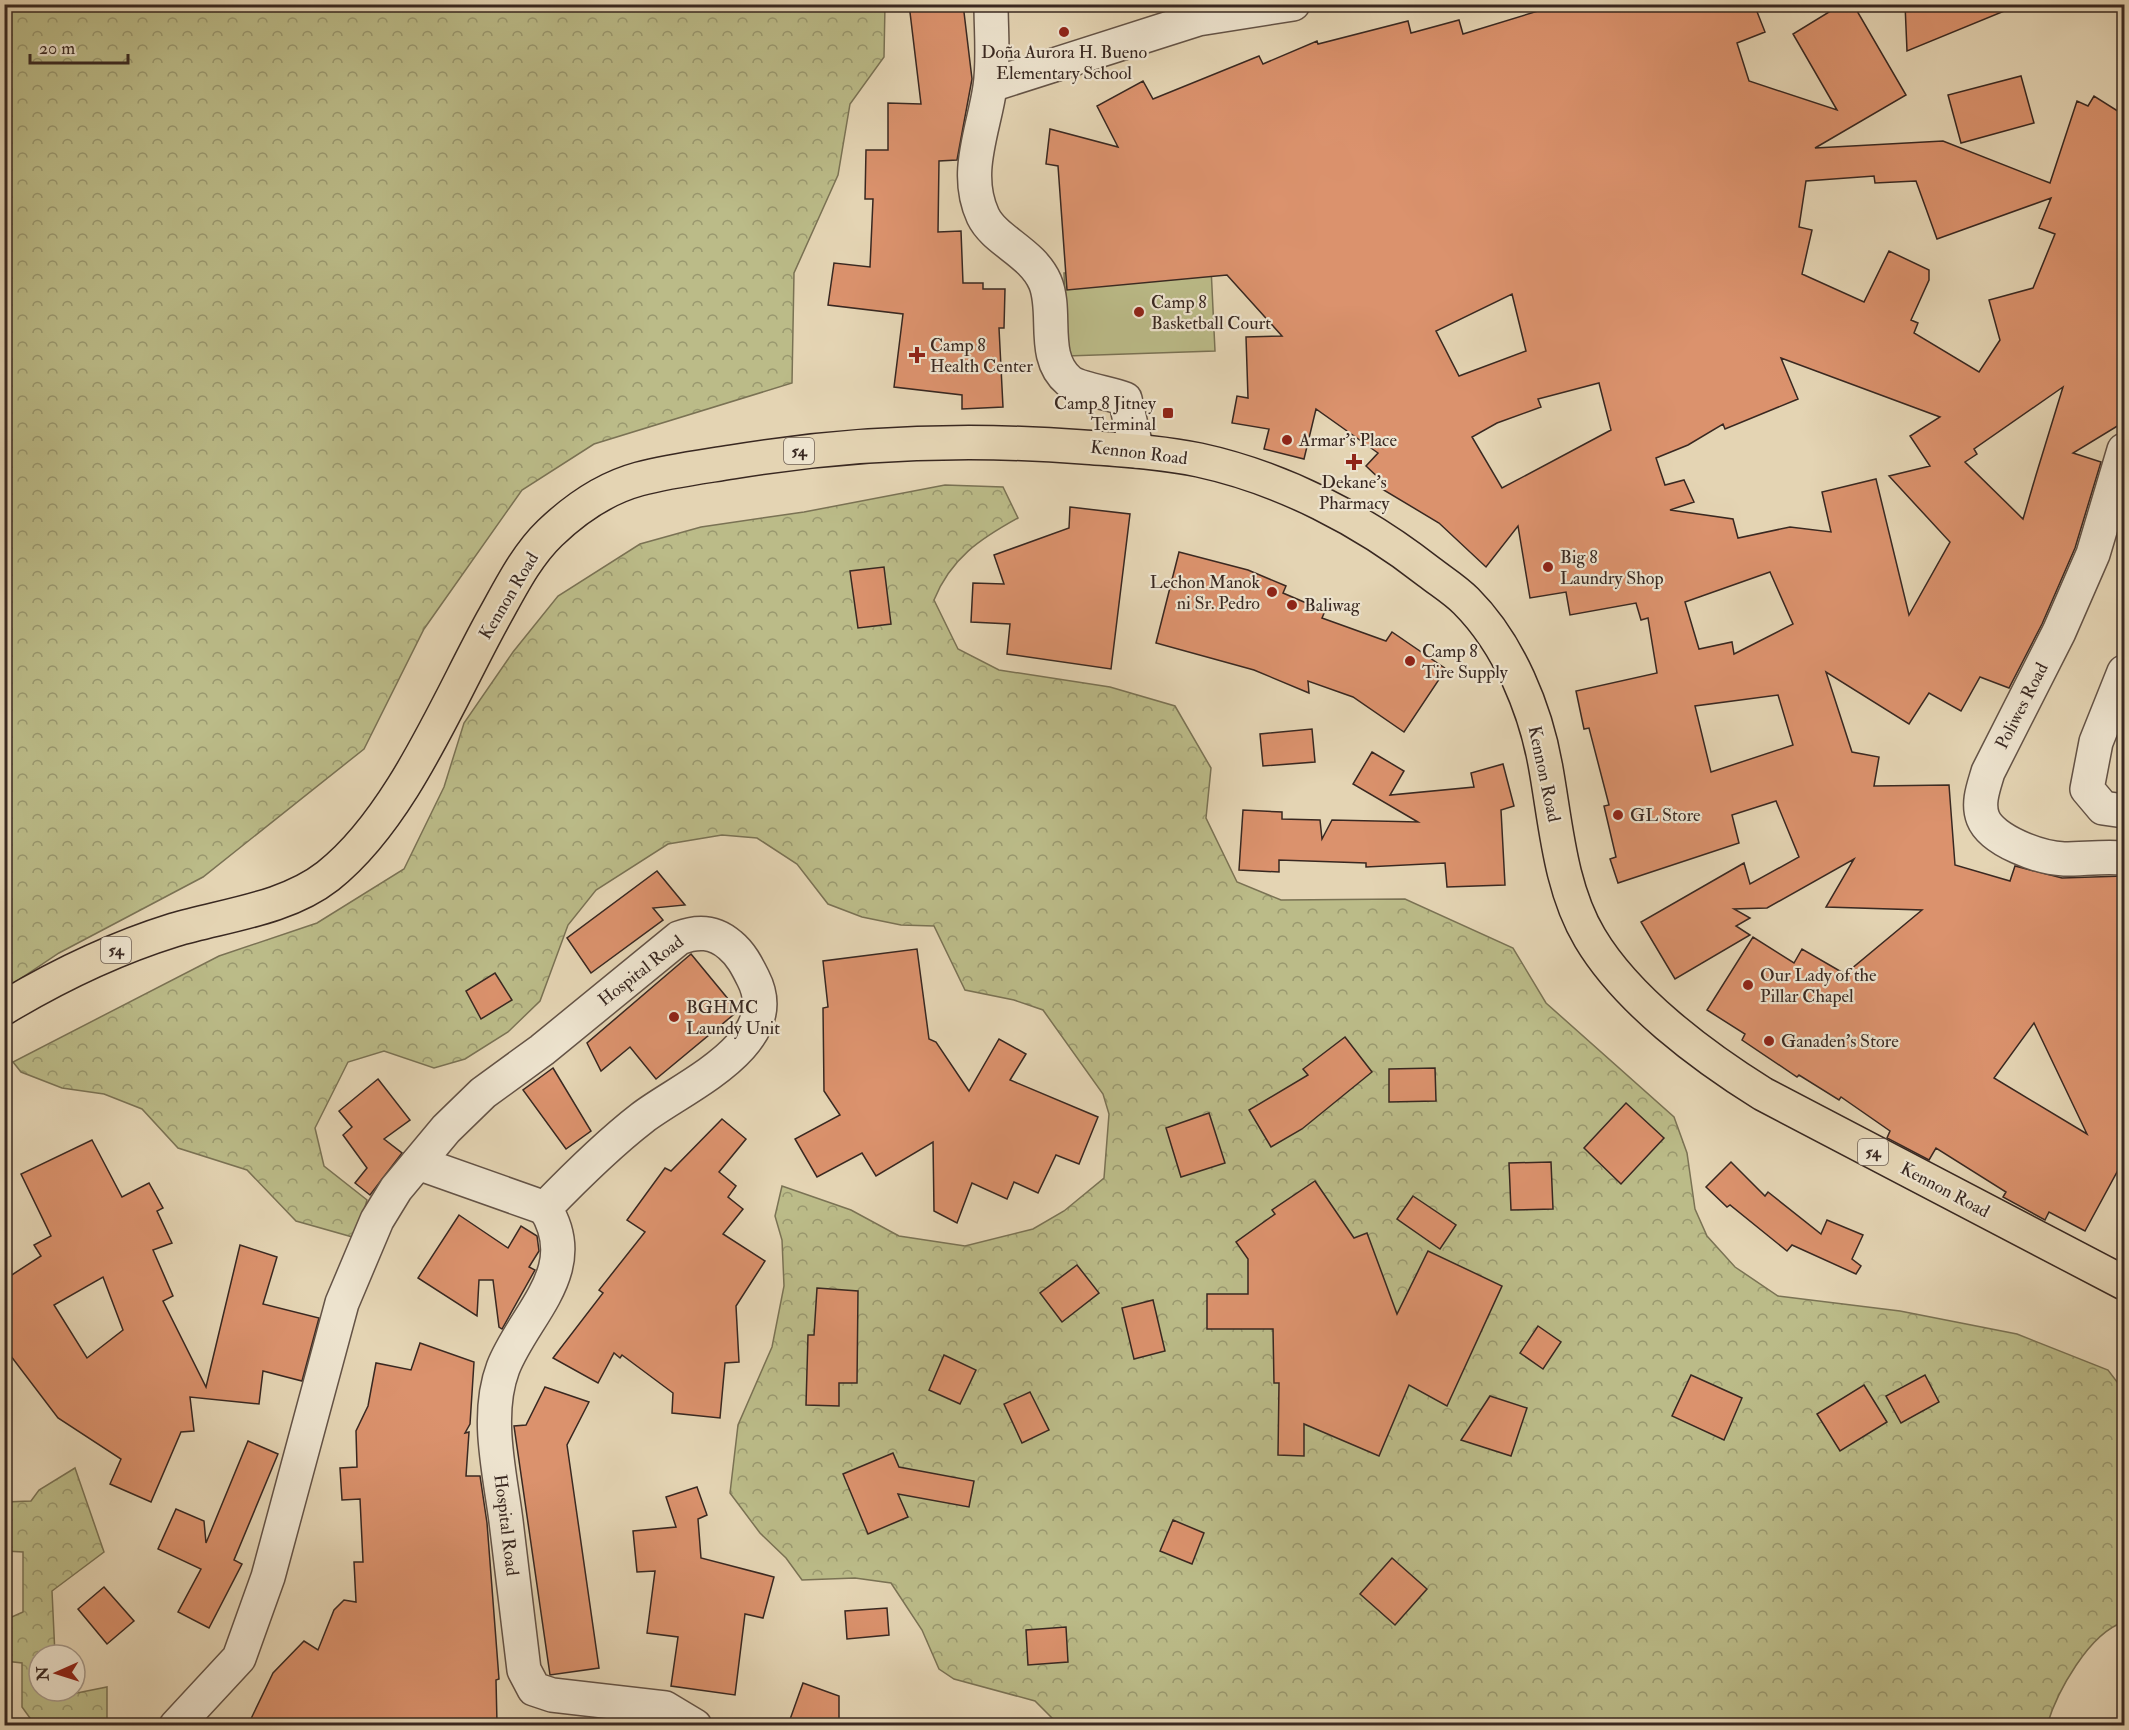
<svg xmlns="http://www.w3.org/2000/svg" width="2129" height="1730" font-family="'IM FELL Double Pica',serif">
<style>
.grass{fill:#bb8;stroke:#7a7254;stroke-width:1.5}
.forest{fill:url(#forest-crowns);stroke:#7a7254;stroke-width:1.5}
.building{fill:#db926d;stroke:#392821;stroke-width:1.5;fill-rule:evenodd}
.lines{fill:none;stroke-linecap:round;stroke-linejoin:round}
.minor-casing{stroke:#645346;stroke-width:36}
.trunk-casing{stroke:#392821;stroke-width:36}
.minor{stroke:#ede3ce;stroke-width:33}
.trunk{stroke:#e4d4b3;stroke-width:33}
.poi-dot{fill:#8f2418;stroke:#ede3ce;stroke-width:2}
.labels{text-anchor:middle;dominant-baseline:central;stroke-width:4.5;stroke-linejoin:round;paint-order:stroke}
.shield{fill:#ede3ce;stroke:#6f6055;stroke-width:1.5}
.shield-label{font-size:16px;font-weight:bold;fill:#392821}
.poi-label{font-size:18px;fill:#392821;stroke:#ede3ce;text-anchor:start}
.street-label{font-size:18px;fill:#392821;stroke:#ede3ce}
</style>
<defs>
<pattern id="forest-crowns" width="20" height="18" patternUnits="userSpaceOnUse" patternTransform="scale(1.5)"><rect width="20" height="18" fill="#bb8"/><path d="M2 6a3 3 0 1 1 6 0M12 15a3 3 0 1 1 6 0" fill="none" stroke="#99986f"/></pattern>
</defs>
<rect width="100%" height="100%" fill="#e4d4b3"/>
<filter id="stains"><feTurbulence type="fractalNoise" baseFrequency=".00333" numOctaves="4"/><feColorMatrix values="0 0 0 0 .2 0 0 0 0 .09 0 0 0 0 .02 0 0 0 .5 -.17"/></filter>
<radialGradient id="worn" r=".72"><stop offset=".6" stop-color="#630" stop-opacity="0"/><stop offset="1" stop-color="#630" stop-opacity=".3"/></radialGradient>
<path class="grass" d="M 1211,267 L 1215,351 L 1067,356 L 1064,273 Z"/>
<g class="forest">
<path d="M 5,5 L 885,5 L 884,57 L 850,104 L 838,175 L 794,273 L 792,383 L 594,444 L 522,490 L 424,629 L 364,749 L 203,877 L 59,953 L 5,989 Z"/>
<path d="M 945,485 L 1003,487 L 1018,518 C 980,539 951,558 934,600 L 958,649 L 999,670 L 1110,687 L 1175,706 L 1211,768 L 1206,818 L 1237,882 L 1281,900 L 1405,899 L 1513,948 L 1546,1003 L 1674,1117 L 1687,1153 L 1695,1209 L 1707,1236 L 1735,1267 L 1778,1296 L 1900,1311 L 2017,1334 L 2108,1370 L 2124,1391 L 2124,1622 C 2089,1633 2057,1692 2047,1725 L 1060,1726 L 1035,1701 L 954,1679 L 939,1669 L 922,1630 L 891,1583 L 855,1578 L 802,1580 L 786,1558 L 760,1533 L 730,1493 L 738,1425 L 772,1347 L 784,1286 L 782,1240 L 775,1216 L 782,1186 L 851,1210 L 899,1236 L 965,1246 L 1033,1229 L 1064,1211 L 1104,1178 L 1109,1114 L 1103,1094 L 1043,1010 L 1014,1000 L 965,990 L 934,926 L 901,925 L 862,917 L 828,904 L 797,864 L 757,838 L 722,835 L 668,844 L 596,890 L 568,925 L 540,1001 L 508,1032 L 465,1059 L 434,1068 L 384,1051 L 348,1062 L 315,1128 L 324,1166 L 367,1200 L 356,1238 L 296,1221 L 247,1170 L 178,1148 L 142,1109 L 104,1094 L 62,1088 L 21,1072 L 13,1062 L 219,956 L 317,923 L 404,869 L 444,787 L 464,723 L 513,652 L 558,596 L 640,544 L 701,527 L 804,512 Z"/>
<path d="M 75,1468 L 104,1552 L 52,1591 L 55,1655 L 39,1655 L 39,1691 L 70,1691 L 72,1694 L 107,1687 L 107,1719 L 93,1725 L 35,1725 L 22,1707 L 22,1663 L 5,1661 L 5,1620 L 23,1612 L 23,1552 L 5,1551 L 5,1502 L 31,1501 L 39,1490 Z"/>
</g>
<g class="building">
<path d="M 909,4 L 963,4 L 972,79 L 957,160 L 939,161 L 938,232 L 961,231 L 963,283 L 983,283 L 983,289 L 1005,289 L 1004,328 L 999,328 L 1003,407 L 962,409 L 962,395 L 894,387 L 903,314 L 828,305 L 834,263 L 870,267 L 873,199 L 865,199 L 866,150 L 888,150 L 888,103 L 921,104 Z"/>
<path d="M 1561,4 L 1754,4 L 1765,32 L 1737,43 L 1749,81 L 1837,110 L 1793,34 L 1842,4 L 1853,4 L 1906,95 L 1815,148 L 1943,141 L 2050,183 L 2077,101 L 2088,106 L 2094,96 L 2124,115 L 2124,422 L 2073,453 L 2101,462 L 2075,548 L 2042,624 L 2009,688 L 1980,677 L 1961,711 L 1929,693 L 1909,724 L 1826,672 L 1852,752 L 1879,757 L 1874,786 L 1949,785 L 1955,865 L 2010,881 L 2015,866 L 2062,878 L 2124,876 L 2124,1159 L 2085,1231 L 2049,1212 L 2045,1220 L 2003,1197 L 2006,1192 L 1936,1148 L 1929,1160 L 1887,1138 L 1890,1131 L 1841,1097 L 1839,1100 L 1799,1075 L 1797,1077 L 1742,1040 L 1745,1034 L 1707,1010 L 1753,937 L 1794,963 L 1802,949 L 1845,974 L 1922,910 L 1826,907 L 1854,859 L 1767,908 L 1734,909 L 1750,918 L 1736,926 L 1750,935 L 1675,979 L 1641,922 L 1744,863 L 1750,884 L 1799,857 L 1776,801 L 1732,815 L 1739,843 L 1618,883 L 1610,859 L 1616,857 L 1604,806 L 1609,805 L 1589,728 L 1584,729 L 1576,691 L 1657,673 L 1648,618 L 1641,620 L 1636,603 L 1570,615 L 1566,592 L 1530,598 L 1518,526 L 1486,567 L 1439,523 L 1382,489 L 1385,484 L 1366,466 L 1378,453 L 1316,409 L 1304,459 L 1264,449 L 1269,429 L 1232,423 L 1237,396 L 1248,398 L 1246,337 L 1282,336 L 1227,275 L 1067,290 L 1058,166 L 1046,164 L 1050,129 L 1118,147 L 1097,106 L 1143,81 L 1153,99 L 1259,56 L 1263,64 L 1317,41 L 1318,44 L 1408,21 L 1411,33 L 1459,20 L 1463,34 ZM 1874,176 L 1875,183 L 1916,181 L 1937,239 L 2051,198 L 2039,228 L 2055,234 L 2033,288 L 1989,300 L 2000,340 L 1979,372 L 1914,333 L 1918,323 L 1911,320 L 1929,280 L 1929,270 L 1889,251 L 1864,302 L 1802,274 L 1812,230 L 1799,227 L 1806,181 ZM 1512,294 L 1526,351 L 1459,376 L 1436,331 ZM 1781,358 L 1940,417 L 1910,436 L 1930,466 L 1889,476 L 1950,542 L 1909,615 L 1876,479 L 1822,492 L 1831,532 L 1790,527 L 1738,538 L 1733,519 L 1670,510 L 1694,502 L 1684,480 L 1665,485 L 1656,458 L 1688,445 L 1723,424 L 1725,429 L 1798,399 ZM 1599,383 L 1611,430 L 1502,488 L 1472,437 L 1497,423 L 1541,407 L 1538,399 ZM 2063,387 L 2036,475 L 2023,519 L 1965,462 L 1977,454 L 1974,449 ZM 1770,572 L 1793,624 L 1734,654 L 1732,642 L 1699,649 L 1685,602 ZM 1778,695 L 1793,745 L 1711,772 L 1695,706 ZM 2034,1023 L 2087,1134 L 1994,1078 Z"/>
<path d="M 1905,4 L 2018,4 L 2019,5 L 1907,51 Z"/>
<path d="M 2021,76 L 2034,123 L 1961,143 L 1948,95 Z"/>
<path d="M 1070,507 L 1130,514 L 1111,669 L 1007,654 L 1010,624 L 971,622 L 973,583 L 1004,584 L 994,555 L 1069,528 Z"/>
<path d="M 1179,552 L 1248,570 L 1286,586 L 1283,593 L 1325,611 L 1322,618 L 1386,641 L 1392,632 L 1446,669 L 1404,732 L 1353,697 L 1308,681 L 1309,693 L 1254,670 L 1156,643 Z"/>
<path d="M 884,567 L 891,624 L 858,628 L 850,571 Z"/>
<path d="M 1312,729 L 1315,762 L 1263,766 L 1260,734 Z"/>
<path d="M 1372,752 L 1404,771 L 1390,795 L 1474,787 L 1471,773 L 1503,764 L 1514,806 L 1501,810 L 1505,885 L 1447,887 L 1445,863 L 1366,867 L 1366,863 L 1279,860 L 1279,872 L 1239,870 L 1243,810 L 1282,812 L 1282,819 L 1320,820 L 1322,839 L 1332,820 L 1418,822 L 1353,784 Z"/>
<path d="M 657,871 L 685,905 L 653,908 L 663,920 L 591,973 L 567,938 Z"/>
<path d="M 917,949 L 929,1039 L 936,1042 L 969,1091 L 999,1039 L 1026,1054 L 1010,1080 L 1098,1117 L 1079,1164 L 1056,1155 L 1038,1193 L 1014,1182 L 1007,1199 L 972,1183 L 957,1223 L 934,1211 L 933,1142 L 876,1176 L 862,1153 L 817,1177 L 795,1139 L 840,1115 L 824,1091 L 823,1008 L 828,1007 L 823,961 Z"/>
<path d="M 691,954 L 738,1011 L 656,1079 L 630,1047 L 601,1071 L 587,1043 Z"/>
<path d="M 495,973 L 512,1000 L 481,1019 L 466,991 Z"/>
<path d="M 1345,1037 L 1372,1072 L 1302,1129 L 1271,1147 L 1249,1110 L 1308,1075 L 1303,1069 Z"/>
<path d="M 553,1068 L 591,1131 L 566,1149 L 523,1090 Z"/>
<path d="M 1435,1068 L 1436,1101 L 1389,1102 L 1389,1069 Z"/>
<path d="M 378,1079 L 410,1120 L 384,1139 L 402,1153 L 370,1195 L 355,1183 L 367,1168 L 343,1135 L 352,1127 L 339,1111 Z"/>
<path d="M 1626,1103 L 1664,1138 L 1621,1184 L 1584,1148 Z"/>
<path d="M 1209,1113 L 1225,1163 L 1181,1177 L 1166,1128 Z"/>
<path d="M 722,1119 L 746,1139 L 719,1172 L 736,1186 L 728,1197 L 743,1209 L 723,1234 L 765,1261 L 736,1306 L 739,1362 L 725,1363 L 720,1418 L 672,1413 L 673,1393 L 622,1355 L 620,1358 L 614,1353 L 598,1383 L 553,1358 L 603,1293 L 599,1290 L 645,1232 L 627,1220 L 665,1168 L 671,1171 Z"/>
<path d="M 92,1140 L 122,1197 L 149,1183 L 163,1208 L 157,1211 L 172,1243 L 153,1250 L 173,1296 L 163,1301 L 206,1387 L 240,1245 L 277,1257 L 263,1304 L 319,1318 L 302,1381 L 263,1371 L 259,1404 L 190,1397 L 194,1431 L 181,1432 L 151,1502 L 110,1484 L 121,1459 L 58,1418 L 4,1347 L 4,1280 L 41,1256 L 34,1245 L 51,1236 L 21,1174 ZM 103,1277 L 123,1330 L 87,1358 L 54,1305 Z"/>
<path d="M 1551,1162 L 1553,1209 L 1511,1210 L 1509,1163 Z"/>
<path d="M 1731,1162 L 1765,1196 L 1768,1192 L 1821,1234 L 1827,1220 L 1863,1235 L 1852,1259 L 1861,1266 L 1856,1274 L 1792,1245 L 1787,1251 L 1730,1205 L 1727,1207 L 1706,1187 Z"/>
<path d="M 1315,1181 L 1354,1238 L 1367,1233 L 1397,1314 L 1428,1251 L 1502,1286 L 1447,1406 L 1409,1385 L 1379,1456 L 1304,1424 L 1304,1456 L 1278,1455 L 1279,1383 L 1274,1383 L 1273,1329 L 1207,1329 L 1207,1294 L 1248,1294 L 1248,1259 L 1236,1242 L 1275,1214 L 1272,1210 Z"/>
<path d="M 1413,1196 L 1456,1225 L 1440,1249 L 1397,1219 Z"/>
<path d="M 459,1215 L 508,1248 L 521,1226 L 537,1236 L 539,1251 L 529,1267 L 535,1270 L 502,1329 L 499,1327 L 493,1280 L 479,1280 L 477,1316 L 418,1278 Z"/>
<path d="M 1077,1265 L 1099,1293 L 1062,1322 L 1040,1293 Z"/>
<path d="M 817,1288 L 858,1291 L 857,1383 L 839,1383 L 839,1406 L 806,1405 L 808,1335 L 814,1335 Z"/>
<path d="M 1153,1300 L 1165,1351 L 1134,1359 L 1122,1308 Z"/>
<path d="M 1538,1326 L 1561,1342 L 1543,1369 L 1520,1353 Z"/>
<path d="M 420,1343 L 474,1362 L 470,1424 L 465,1433 L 469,1432 L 466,1476 L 480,1476 L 487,1523 L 499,1679 L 496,1680 L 497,1723 L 248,1725 L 273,1673 L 304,1641 L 318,1650 L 334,1610 L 344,1600 L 356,1602 L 354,1562 L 363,1562 L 360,1499 L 342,1500 L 340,1468 L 357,1467 L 356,1431 L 368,1406 L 376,1363 L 411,1370 Z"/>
<path d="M 944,1355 L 976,1370 L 960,1404 L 929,1390 Z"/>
<path d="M 1691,1375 L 1742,1398 L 1724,1440 L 1672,1416 Z"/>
<path d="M 1925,1375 L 1939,1402 L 1901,1423 L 1886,1396 Z"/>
<path d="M 1864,1385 L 1887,1422 L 1840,1451 L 1817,1414 Z"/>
<path d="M 545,1387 L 589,1402 L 567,1445 L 599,1668 L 550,1675 L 514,1426 L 526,1425 Z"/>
<path d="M 1030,1392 L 1049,1430 L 1022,1443 L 1004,1404 Z"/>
<path d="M 1490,1396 L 1527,1408 L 1511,1456 L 1461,1440 Z"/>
<path d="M 248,1441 L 278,1454 L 234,1560 L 242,1564 L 209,1628 L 178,1612 L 201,1569 L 158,1549 L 176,1509 L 204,1521 L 206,1543 Z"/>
<path d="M 893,1453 L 899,1467 L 974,1481 L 969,1507 L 898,1494 L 908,1517 L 868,1534 L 843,1474 Z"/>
<path d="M 697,1487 L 707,1515 L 698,1519 L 701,1558 L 774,1577 L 763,1618 L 745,1614 L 735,1695 L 671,1686 L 678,1637 L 647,1633 L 655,1571 L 637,1572 L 633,1531 L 676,1527 L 666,1497 Z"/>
<path d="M 1173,1520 L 1204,1533 L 1192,1564 L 1160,1551 Z"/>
<path d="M 1392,1558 L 1427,1589 L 1395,1625 L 1360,1594 Z"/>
<path d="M 104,1587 L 134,1621 L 107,1644 L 78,1609 Z"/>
<path d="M 887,1608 L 889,1635 L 847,1639 L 845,1611 Z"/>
<path d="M 1066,1627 L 1068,1662 L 1028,1665 L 1026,1630 Z"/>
<path d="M 803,1683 L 839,1696 L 839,1725 L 788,1725 Z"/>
</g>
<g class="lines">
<g class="minor-casing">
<g id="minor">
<path d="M 991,4 C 991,31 994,60 990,87 C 984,130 963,173 983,216 C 995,241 1032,252 1045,282 C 1058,312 1040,357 1069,381 C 1079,389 1110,393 1125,399 L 1137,451"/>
<path d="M 991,85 L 1198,19 L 1293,4"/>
<path d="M 2124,450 L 2093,554 L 2059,632 L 1988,772 C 1984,786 1977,803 1983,818 C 1992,841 2040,858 2064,859 C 2084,859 2104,856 2124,858"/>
<path d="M 2124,672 L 2096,742 L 2087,789 L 2103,808 L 2124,811"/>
<path d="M 418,1163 L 545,1208"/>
<path d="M 176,1726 L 239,1658 L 268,1577 L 342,1303 L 377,1220 L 396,1189 L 446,1129 L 483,1093 L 542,1050 L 679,938 C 697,931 714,931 730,945 C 741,954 747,966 753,978 C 787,1044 682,1087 642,1118 C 607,1145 576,1176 545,1208 C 584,1270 524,1314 503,1368 C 485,1416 500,1473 506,1521 C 512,1571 518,1621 524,1670 L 534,1689 L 552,1695 L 665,1708 L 695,1726"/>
</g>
</g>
<g class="trunk-casing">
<path id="trunk" d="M 4,1008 C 59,975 113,949 174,930 C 225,915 286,909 328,876 C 401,818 447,703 492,621 C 509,591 525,557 550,533 C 575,509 606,488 639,479 C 669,471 701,467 732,462 C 847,443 966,438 1083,447 C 1121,450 1161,452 1199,460 C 1282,478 1363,520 1429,572 C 1442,582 1455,590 1466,601 C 1509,644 1536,710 1546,769 C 1556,825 1560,888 1590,938 C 1627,1000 1702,1056 1763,1094 L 2124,1283"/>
</g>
<use href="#minor" class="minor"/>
<use href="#trunk" class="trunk"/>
</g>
<g class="poi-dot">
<circle cx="1064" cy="32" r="6"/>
<circle cx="1139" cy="312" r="6"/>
<path d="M914 346h6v6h6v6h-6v6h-6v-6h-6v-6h6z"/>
<rect x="1162" y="407" width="12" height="12" rx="3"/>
<circle cx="1287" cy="440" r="6"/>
<path d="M1351 453h6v6h6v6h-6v6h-6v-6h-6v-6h6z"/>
<circle cx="1548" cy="567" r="6"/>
<circle cx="1272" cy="592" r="6"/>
<circle cx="1292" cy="605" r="6"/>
<circle cx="1410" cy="661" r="6"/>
<circle cx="1618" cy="815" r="6"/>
<circle cx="1748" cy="985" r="6"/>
<circle cx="674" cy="1017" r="6"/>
<circle cx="1769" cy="1041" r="6"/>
</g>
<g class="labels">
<g class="shield">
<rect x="784" y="438" width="30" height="26" rx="4.5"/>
<rect x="101" y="937" width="30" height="26" rx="4.5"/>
<rect x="1858" y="1139" width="30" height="26" rx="4.5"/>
</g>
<g class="shield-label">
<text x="799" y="451">54</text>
<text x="116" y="950">54</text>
<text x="1873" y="1152">54</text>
</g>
<g class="poi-label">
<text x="1064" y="52" text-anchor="middle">Doña Aurora H. Bueno<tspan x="1064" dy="21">Elementary School</tspan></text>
<text x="1151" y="302">Camp 8<tspan x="1151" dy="21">Basketball Court</tspan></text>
<text x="930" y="345">Camp 8<tspan x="930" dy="21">Health Center</tspan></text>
<text x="1156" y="403" text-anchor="end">Camp 8 Jitney<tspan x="1156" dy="21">Terminal</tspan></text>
<text x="1299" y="440">Armar's Place</text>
<text x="1354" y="482" text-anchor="middle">Dekane's<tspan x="1354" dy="21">Pharmacy</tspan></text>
<text x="1560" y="557">Big 8<tspan x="1560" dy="21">Laundry Shop</tspan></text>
<text x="1260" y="582" text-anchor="end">Lechon Manok<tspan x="1260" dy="21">ni Sr. Pedro</tspan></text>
<text x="1304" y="605">Baliwag</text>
<text x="1422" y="651">Camp 8<tspan x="1422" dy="21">Tire Supply</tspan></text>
<text x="1630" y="815">GL Store</text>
<text x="1760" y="975">Our Lady of the<tspan x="1760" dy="21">Pillar Chapel</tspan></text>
<text x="686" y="1007">BGHMC<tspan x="686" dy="21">Laundy Unit</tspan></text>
<text x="1781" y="1041">Ganaden's Store</text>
</g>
<g class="street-label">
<text transform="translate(1139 453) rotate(7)">Kennon Road</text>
<text transform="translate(509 596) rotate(-59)">Kennon Road</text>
<text transform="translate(2022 706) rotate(-63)">Poliwes Road</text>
<text transform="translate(1544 774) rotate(78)">Kennon Road</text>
<text transform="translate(641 971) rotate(-38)">Hospital Road</text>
<text transform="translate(1945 1190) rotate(28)">Kennon Road</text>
<text transform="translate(506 1525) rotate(83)">Hospital Road</text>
</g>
</g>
<rect width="2129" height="1730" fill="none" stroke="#e4d4b3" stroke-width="24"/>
<rect x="6" y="6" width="2117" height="1718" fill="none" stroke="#392821" stroke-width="3"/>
<rect x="12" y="12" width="2105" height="1706" fill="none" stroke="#392821" stroke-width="1.5"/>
<g transform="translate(57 1673) rotate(267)"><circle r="28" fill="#ede3ce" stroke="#a59889" stroke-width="1.5"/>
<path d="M0-4.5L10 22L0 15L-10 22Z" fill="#8f2418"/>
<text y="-9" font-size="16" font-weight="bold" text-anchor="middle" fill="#392821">N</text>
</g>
<path d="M30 54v9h98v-9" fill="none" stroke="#392821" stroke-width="3"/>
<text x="39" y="54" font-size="18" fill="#392821" stroke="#ede3ce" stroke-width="4.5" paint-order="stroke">20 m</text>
<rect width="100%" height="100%" filter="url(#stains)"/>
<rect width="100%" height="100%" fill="url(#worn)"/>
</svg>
